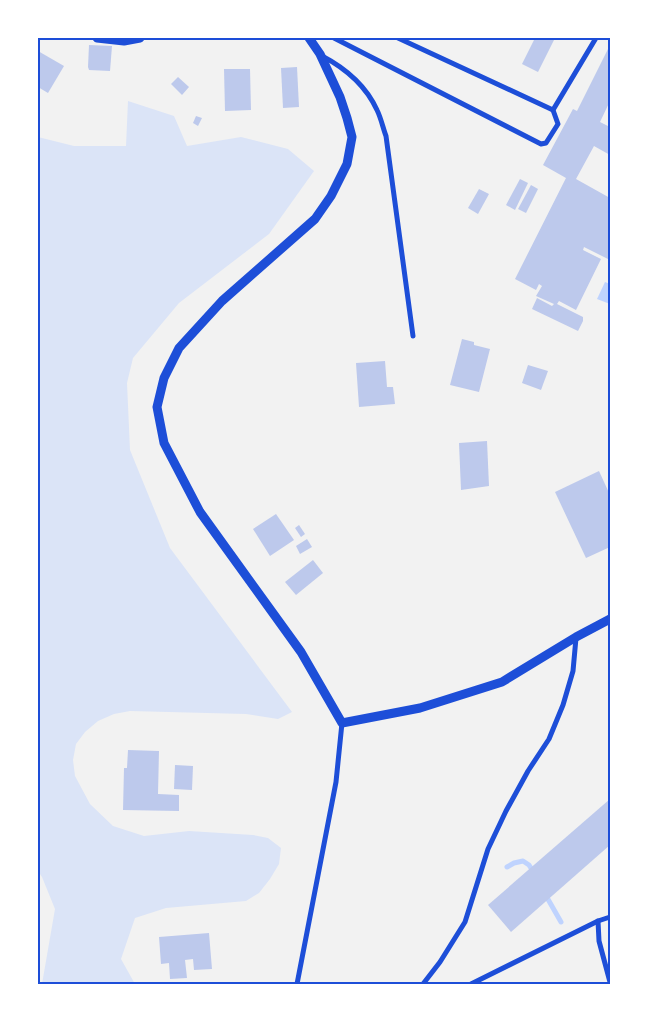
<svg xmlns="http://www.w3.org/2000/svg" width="648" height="1022" font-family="Inter,sans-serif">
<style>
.green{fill:#dbe4f7}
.water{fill:#bfd3fe}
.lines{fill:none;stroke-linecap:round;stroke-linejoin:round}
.stream{stroke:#bfd3fe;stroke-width:5}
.building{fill:#bdc9ec}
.minor{stroke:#1d4ed8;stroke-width:5}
.tertiary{stroke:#1d4ed8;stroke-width:9}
.neatline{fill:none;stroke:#1d4ed8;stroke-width:2}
</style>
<rect width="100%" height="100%" fill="#f2f2f2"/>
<path class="green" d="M 128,101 L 174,116 L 187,146 L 241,137 L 288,149 L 314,171 L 269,234 L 179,303 L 133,358 L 127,383 L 130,450 L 170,548 L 292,712 L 278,719 L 246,714 L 130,711 L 114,714 L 98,721 L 85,732 L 76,744 L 73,760 L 75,776 L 90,804 L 113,826 L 144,836 L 189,831 L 253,835 L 268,838 L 281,848 L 279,864 L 270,879 L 259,893 L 246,901 L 166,908 L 135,918 L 121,959 L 135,984 L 42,984 L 55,909 L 42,877 L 38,871 L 38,137 L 74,146 L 126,146 Z"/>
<path class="water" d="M 605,282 L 610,284 L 610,304 L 597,299 Z"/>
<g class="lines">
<g class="stream">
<path d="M 507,867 L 514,863 L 523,861 L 529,865 L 534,873"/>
<path d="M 545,894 L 561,922"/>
</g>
</g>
<g class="building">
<path d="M 535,38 L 555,38 L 538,72 L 522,64 Z"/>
<path d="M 89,45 L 112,46 L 110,71 L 89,70 L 88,67 Z"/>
<path d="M 610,45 L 610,101 L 600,122 L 610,127 L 610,155 L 594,146 L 576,179 L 610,198 L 610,260 L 584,247 L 583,250 L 601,259 L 576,310 L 559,301 L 557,304 L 583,317 L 583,321 L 578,331 L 532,309 L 537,298 L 552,306 L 554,304 L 536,296 L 542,286 L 539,284 L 536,290 L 515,279 L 566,178 L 543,165 L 573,109 L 577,111 Z"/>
<path d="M 38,51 L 64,66 L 48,93 L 38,87 Z"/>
<path d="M 297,67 L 299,107 L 283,108 L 281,68 Z"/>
<path d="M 224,69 L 250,69 L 251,110 L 225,111 Z"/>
<path d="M 178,77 L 189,87 L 182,95 L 171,84 Z"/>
<path d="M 196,116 L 202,118 L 198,126 L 193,123 Z"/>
<path d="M 520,179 L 528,183 L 515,210 L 506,205 Z"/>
<path d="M 531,185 L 538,189 L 526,213 L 518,209 Z"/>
<path d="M 479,189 L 489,194 L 478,214 L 468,208 Z"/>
<path d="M 462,339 L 474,342 L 474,345 L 490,349 L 479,392 L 450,385 Z"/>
<path d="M 385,361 L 387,387 L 393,387 L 395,404 L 359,407 L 356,363 Z"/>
<path d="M 528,365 L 548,371 L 541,390 L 522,383 Z"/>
<path d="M 487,441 L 489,486 L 461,490 L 459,443 Z"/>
<path d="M 599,471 L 610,495 L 610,547 L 586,558 L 555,492 Z"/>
<path d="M 276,514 L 294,540 L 270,556 L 253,529 Z"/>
<path d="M 299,525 L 305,534 L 301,537 L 295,528 Z"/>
<path d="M 307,539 L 312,547 L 300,554 L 296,546 Z"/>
<path d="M 313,560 L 323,573 L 296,595 L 285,582 Z"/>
<path d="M 128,750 L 159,751 L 158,794 L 179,795 L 179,811 L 123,810 L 124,768 L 127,768 Z"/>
<path d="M 175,765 L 193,766 L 192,790 L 174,789 Z"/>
<path d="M 610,799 L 610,845 L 511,932 L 488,905 Z"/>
<path d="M 209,933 L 212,969 L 194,970 L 193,959 L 185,960 L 187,978 L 170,979 L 169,963 L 161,964 L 159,937 Z"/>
</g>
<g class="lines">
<g class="minor">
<path d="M 334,38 L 541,144 L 546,143 L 558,124 L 553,110 L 398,38"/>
<path d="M 322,56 C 345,68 366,86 377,110 C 381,118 383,128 386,136 L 413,336"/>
<path d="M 553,110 L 596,38"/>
<path d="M 598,921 L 599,941 L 610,982"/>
<path d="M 297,984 L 336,782 L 342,723"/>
<path d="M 423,984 L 440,962 L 465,922 L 488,849 L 506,811 L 528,771 L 549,739 L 563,705 L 573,671 L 576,638"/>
<path d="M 471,984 L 598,921 L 610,917"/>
</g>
<g class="tertiary">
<path d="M 97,38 L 124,41 L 140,38"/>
<path d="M 309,38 L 320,54 L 340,97 L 347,118 L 352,137 L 347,164 L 331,196 L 315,219 L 222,301 L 179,348 L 164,378 L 157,407 L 164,443 L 200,512 L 301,652 L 342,723 L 420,708 L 502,682 L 576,637 L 610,619"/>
</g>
</g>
<rect width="648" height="1022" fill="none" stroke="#ffffff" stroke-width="78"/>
<rect x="39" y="39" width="570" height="944" class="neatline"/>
</svg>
